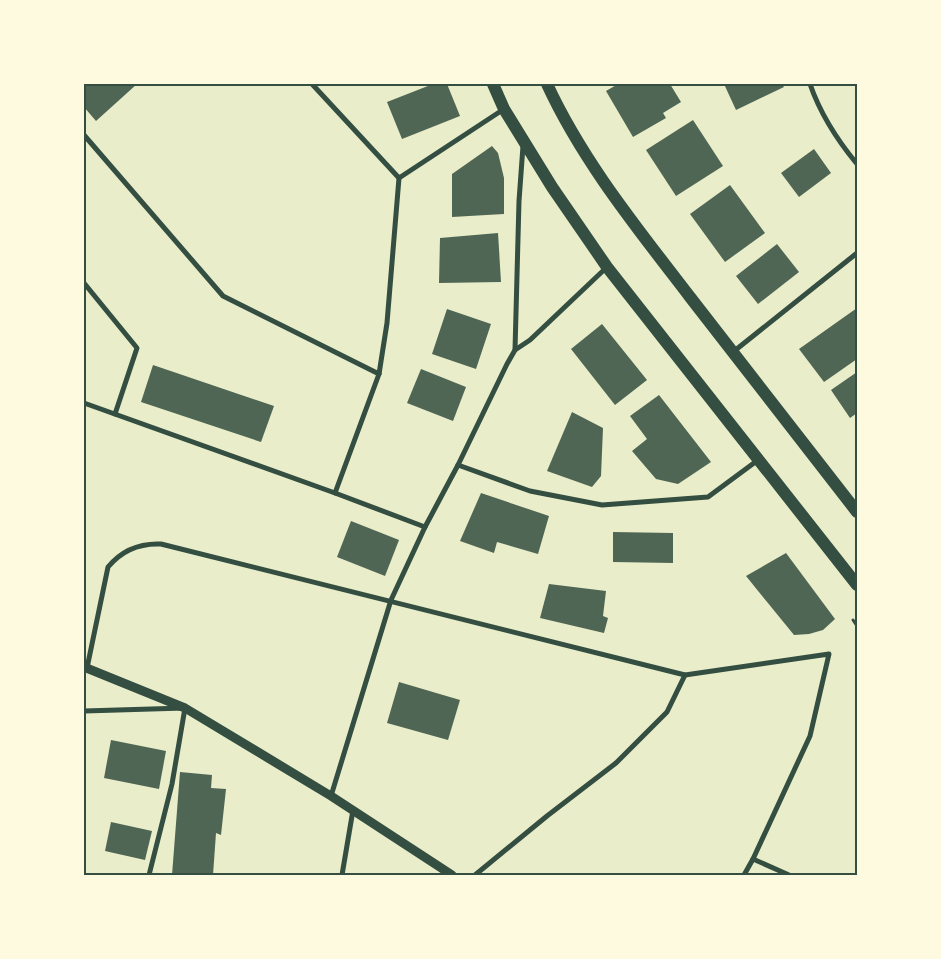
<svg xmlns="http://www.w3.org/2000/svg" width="941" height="959" font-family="Poppins,sans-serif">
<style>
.building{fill:#4f6655}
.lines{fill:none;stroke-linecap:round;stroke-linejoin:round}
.path{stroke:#344e41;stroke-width:3}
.minor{stroke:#344e41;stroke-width:5}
.tertiary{stroke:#344e41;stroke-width:9}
.primary{stroke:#344e41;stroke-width:12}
.neatline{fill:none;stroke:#344e41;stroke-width:2}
</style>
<rect width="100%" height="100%" fill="#e9edc9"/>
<g class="building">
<path d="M 84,84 L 137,84 L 96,121 L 84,107 Z"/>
<path d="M 433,84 L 447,84 L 460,116 L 402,139 L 387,102 Z"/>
<path d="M 618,84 L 670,84 L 681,102 L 663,113 L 666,118 L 633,137 L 606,91 Z"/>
<path d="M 724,84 L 782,84 L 784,87 L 736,110 Z"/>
<path d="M 693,120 L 723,166 L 676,196 L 646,150 Z"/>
<path d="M 492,146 L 498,153 L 504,178 L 504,214 L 452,217 L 452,174 Z"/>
<path d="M 814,149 L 831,173 L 799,197 L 781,173 Z"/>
<path d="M 730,185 L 765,233 L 725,262 L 690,214 Z"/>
<path d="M 498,233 L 501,282 L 439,283 L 440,238 Z"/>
<path d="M 777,244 L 799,272 L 758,304 L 736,276 Z"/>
<path d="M 857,308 L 857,359 L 824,382 L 799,349 Z"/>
<path d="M 447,309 L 491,324 L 476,369 L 432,354 Z"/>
<path d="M 602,324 L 647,380 L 615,405 L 571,349 Z"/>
<path d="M 153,365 L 274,406 L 261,442 L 141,402 Z"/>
<path d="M 421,369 L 466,387 L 453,421 L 407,403 Z"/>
<path d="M 857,372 L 857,413 L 850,418 L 831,390 Z"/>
<path d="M 659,395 L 711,462 L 678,484 L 656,479 L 632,451 L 647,439 L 630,416 Z"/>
<path d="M 572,412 L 603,428 L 601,476 L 592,487 L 547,471 Z"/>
<path d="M 481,493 L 549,516 L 538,554 L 497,542 L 494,553 L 460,541 Z"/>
<path d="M 351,521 L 399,540 L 385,576 L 337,557 Z"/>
<path d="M 613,532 L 673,533 L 673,563 L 613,562 Z"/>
<path d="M 786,553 L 835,619 L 823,630 L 809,634 L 794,635 L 746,576 Z"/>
<path d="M 549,584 L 606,591 L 603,616 L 608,618 L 604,633 L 540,618 Z"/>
<path d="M 399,682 L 460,700 L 448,740 L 387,723 Z"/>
<path d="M 111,740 L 166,751 L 159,789 L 104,778 Z"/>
<path d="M 180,772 L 212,775 L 211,788 L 226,789 L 221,835 L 216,833 L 213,875 L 172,875 Z"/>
<path d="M 111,822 L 152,831 L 145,860 L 105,851 Z"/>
</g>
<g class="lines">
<path class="path" d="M 853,620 L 857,626"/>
<g class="minor">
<path d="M 312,84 L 399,178 L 504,109"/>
<path d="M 810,84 C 820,113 838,141 857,164"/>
<path d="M 84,135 L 223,296 L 379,374"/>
<path d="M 84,283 L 137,348 L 115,414"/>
<path d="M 515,350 L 519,201 L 523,146"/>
<path d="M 733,352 L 857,253"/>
<path d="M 84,403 L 335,493 L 425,527"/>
<path d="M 458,465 L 530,491 L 602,505 L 708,497 L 758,460"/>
<path d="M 335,493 L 379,374 L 387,323 L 399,178"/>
<path d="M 87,668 L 108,567 C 122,550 139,543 161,544 L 685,675 L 829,654 L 810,736 L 753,859 L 744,875"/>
<path d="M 84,711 L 185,708 L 172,784 L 149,875"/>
<path d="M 331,796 L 391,600 L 425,527 L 458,465 L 507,364 L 515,350 L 530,340 L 607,267"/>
<path d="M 753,859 L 789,875"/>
<path d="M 342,875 L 353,810"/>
<path d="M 475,875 L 547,816 L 616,763 L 667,712 L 685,675"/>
</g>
<path class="tertiary" d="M 84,667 L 185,708 L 331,796 L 452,875"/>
<g class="primary">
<path d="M 493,84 L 504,109 L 552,187 L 607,267 L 857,585"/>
<path d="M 547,84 C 583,162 638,229 690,297 C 746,369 801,441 857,512"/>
</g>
</g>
<rect width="941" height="959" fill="none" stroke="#fefae0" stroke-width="170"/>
<rect x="85" y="85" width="771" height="789" class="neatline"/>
</svg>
